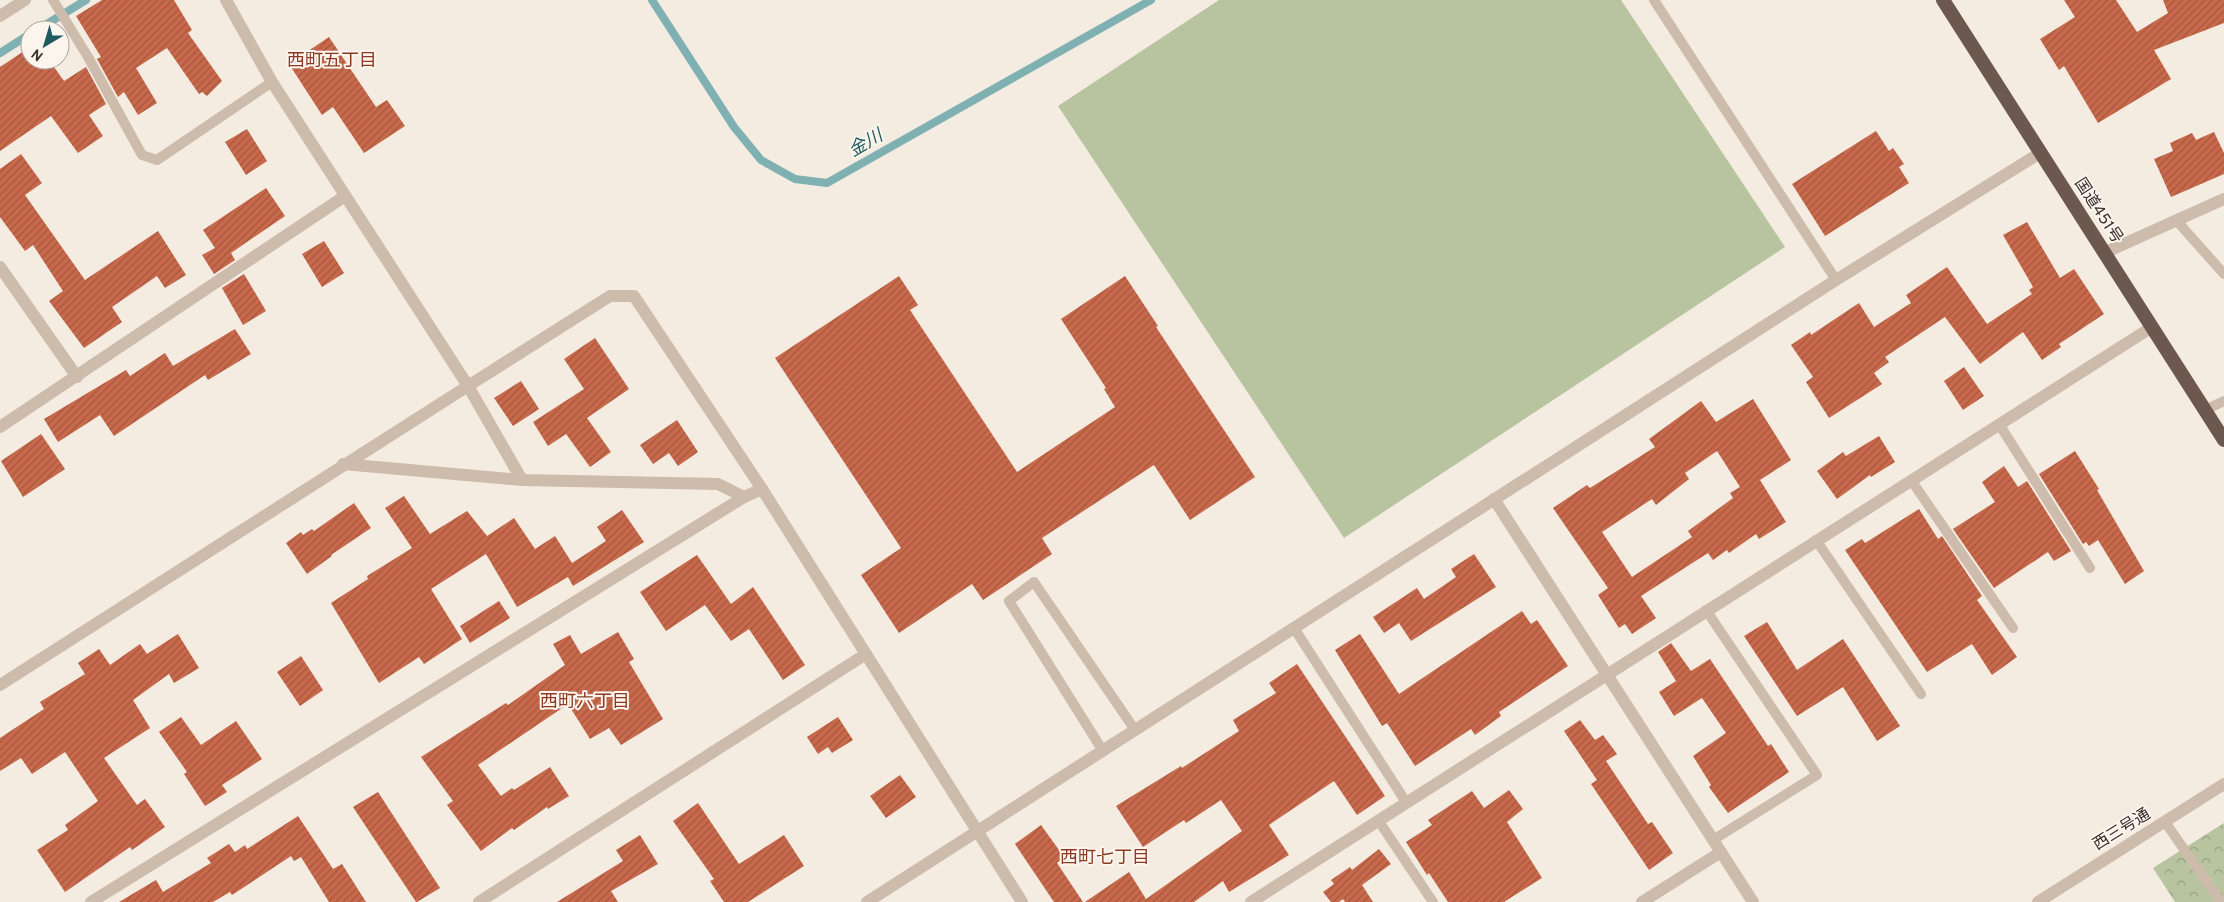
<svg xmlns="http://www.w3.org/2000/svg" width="2224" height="902" font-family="Overpass,'Noto Sans JP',sans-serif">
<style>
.park{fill:url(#park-crowns)}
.pitch{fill:#b8c4a0}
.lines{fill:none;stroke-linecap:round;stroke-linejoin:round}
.stream{stroke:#7fb0b2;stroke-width:8}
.building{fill:url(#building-hatch);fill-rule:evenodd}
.service{stroke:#cdbbac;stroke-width:10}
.minor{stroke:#cdbbac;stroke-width:12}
.tertiary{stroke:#cdbbac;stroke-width:12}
.trunk{stroke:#6c584f;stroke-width:14}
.labels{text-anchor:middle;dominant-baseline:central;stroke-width:4;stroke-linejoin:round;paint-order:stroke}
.street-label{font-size:16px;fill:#3b302b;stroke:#fbf5ee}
.neighbourhood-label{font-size:18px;fill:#8c3b22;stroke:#fbf5ee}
.water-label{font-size:18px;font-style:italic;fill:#1f5a5e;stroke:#fbf5ee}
</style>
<defs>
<pattern id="park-crowns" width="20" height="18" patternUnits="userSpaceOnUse" patternTransform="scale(1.25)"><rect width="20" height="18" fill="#b8c4a0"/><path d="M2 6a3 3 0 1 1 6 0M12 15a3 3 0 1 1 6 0" fill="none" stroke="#97a083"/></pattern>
<pattern id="building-hatch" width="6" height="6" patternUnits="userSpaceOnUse" patternTransform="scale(1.25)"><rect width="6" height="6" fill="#c8694b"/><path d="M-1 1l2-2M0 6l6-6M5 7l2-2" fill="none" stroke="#a4573f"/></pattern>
</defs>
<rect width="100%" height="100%" fill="#f4ebe1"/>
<path class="park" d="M 2224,823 L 2224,902 L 2175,902 L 2153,868 Z"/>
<path class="pitch" d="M 1219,0 L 1621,0 L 1785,247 L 1344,538 L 1058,106 Z"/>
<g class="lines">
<g class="stream">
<path d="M 652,0 L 734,127 L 761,160 L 795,179 L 827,183 L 1151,0"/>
<path d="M 37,30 L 86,0"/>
<path d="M 0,53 L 30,34"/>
</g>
</g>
<g class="building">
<path d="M 102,0 L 174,0 L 192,30 L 188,33 L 222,81 L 207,96 L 202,92 L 199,94 L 167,48 L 136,68 L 157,103 L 138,115 L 124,92 L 118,97 L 97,59 L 101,57 L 76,16 Z"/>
<path d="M 2064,0 L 2116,0 L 2137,32 L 2168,13 L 2163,0 L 2224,0 L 2224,23 L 2154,50 L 2171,79 L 2098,123 L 2064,66 L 2059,70 L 2040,39 L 2075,17 Z"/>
<path d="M 329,37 L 376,107 L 387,100 L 405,126 L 364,153 L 333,107 L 322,115 L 289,64 Z"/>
<path d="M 30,47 L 30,60 L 49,60 L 64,81 L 86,67 L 106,104 L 89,115 L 103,136 L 78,153 L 51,116 L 0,151 L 0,67 Z"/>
<path d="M 247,129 L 267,161 L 246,175 L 225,142 Z"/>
<path d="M 1876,131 L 1889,151 L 1893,148 L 1904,164 L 1899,167 L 1909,183 L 1825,236 L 1792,184 Z"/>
<path d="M 2214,132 L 2224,153 L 2224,174 L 2171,197 L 2154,159 L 2173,151 L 2170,143 L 2192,133 L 2196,140 Z"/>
<path d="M 21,154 L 42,183 L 25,195 L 85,280 L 158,231 L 186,275 L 165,288 L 157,276 L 112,307 L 122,322 L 84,348 L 49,301 L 63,291 L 33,245 L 25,251 L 0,217 L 0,169 Z"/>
<path d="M 266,188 L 285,216 L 231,253 L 235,260 L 214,274 L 202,255 L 215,248 L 203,230 Z"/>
<path d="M 2027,222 L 2060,278 L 2074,269 L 2104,314 L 2059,344 L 2061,347 L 2042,360 L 2023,332 L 1980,364 L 1945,317 L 1885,357 L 1889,362 L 1874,373 L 1882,384 L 1829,418 L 1806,382 L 1813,377 L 1791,345 L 1810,332 L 1811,335 L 1859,303 L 1874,327 L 1911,303 L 1906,295 L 1947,267 L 1987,324 L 2032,294 L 2029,290 L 2033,287 L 2003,235 Z"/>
<path d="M 324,241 L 344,273 L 322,287 L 302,254 Z"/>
<path d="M 244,274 L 266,311 L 243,325 L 222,288 Z"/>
<path d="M 899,276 L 918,305 L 910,310 L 1017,472 L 1115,407 L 1104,389 L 1106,388 L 1061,319 L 1125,276 L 1158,326 L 1156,327 L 1255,477 L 1190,520 L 1154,465 L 1042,538 L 1052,554 L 983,600 L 972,584 L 899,633 L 861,575 L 901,548 L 775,358 Z"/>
<path d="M 235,329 L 251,354 L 208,380 L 205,375 L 114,436 L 100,415 L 58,442 L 44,419 L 126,370 L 130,376 L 165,353 L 173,366 Z"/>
<path d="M 595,338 L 629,389 L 587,418 L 611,452 L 590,467 L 566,434 L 548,446 L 533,422 L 584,389 L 564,359 Z"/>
<path d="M 1964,367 L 1984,396 L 1963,410 L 1944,381 Z"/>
<path d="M 521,381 L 539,409 L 513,426 L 494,398 Z"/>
<path d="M 1753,399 L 1791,460 L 1760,480 L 1786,522 L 1759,539 L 1756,534 L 1729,553 L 1727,550 L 1713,560 L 1708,553 L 1641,596 L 1656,618 L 1632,634 L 1625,624 L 1619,628 L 1598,595 L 1608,588 L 1553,508 L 1587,485 L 1590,488 L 1655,447 L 1649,439 L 1701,401 L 1716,422 ZM 1717,451 L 1740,487 L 1730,493 L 1733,498 L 1688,531 L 1692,537 L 1632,577 L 1602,532 L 1652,499 L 1656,505 L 1689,479 L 1685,473 Z"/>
<path d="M 677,420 L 698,452 L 678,466 L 669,453 L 653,464 L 640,445 Z"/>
<path d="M 41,434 L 65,469 L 23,497 L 1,461 Z"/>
<path d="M 1879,436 L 1895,462 L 1871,477 L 1870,475 L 1837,499 L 1817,471 L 1843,452 L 1846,456 Z"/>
<path d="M 2075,451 L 2099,489 L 2097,490 L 2144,571 L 2125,584 L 2098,540 L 2089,546 L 2086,542 L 2083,544 L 2039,474 Z"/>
<path d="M 2004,466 L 2018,487 L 2027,481 L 2071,551 L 2054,561 L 2048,552 L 1994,588 L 1953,529 L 1995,502 L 1982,482 Z"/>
<path d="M 404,496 L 430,534 L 467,511 L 487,536 L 514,518 L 535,549 L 555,536 L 572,563 L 606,541 L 597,527 L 622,510 L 644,542 L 573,586 L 568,577 L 517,607 L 486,554 L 431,589 L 462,639 L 424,664 L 419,657 L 379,683 L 331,603 L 368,579 L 367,576 L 412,548 L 385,508 Z"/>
<path d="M 354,503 L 371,528 L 331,555 L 332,556 L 307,574 L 286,543 L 301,532 L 303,535 L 312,529 L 314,531 Z"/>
<path d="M 1919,509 L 1938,539 L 1942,536 L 1982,596 L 1977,600 L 2017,657 L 1992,675 L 1972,644 L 1927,672 L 1845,550 L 1862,539 L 1865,543 Z"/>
<path d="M 1474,554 L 1496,587 L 1411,641 L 1399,623 L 1384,633 L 1373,617 L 1417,588 L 1424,599 L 1456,577 L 1451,569 Z"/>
<path d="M 697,555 L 731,604 L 753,587 L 805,665 L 783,680 L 749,629 L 731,641 L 705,605 L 666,631 L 640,592 Z"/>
<path d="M 499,601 L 510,618 L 470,643 L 460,626 Z"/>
<path d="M 1522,611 L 1531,624 L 1537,620 L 1568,666 L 1499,712 L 1501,716 L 1475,735 L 1471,729 L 1415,766 L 1387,723 L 1382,726 L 1335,650 L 1360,634 L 1399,694 Z"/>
<path d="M 1767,622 L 1797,670 L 1843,639 L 1900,726 L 1877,741 L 1843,687 L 1797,716 L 1744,636 Z"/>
<path d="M 618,632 L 634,659 L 629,662 L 663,719 L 621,745 L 609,728 L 590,739 L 568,704 L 478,765 L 501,796 L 512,788 L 514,790 L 550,767 L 569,796 L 548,809 L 547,807 L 514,830 L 512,828 L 481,851 L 447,805 L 453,801 L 421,757 L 506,703 L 508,705 L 565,665 L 553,644 L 570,635 L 581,654 Z"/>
<path d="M 178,634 L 199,668 L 174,683 L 169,674 L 133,700 L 150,728 L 104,758 L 137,805 L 145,799 L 165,827 L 132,850 L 130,847 L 65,892 L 37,850 L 68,830 L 65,825 L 98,801 L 65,752 L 32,774 L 21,758 L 0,771 L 0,738 L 44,709 L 40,702 L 85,674 L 78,663 L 99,649 L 110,665 L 140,644 L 147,654 Z"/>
<path d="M 1671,643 L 1691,671 L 1710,659 L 1768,746 L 1771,744 L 1789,772 L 1728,813 L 1709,787 L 1711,785 L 1693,756 L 1726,733 L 1702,698 L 1674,716 L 1659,692 L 1676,681 L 1658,652 Z"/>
<path d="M 301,656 L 323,690 L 300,706 L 277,672 Z"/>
<path d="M 1297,664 L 1385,796 L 1357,815 L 1334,781 L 1269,825 L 1289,855 L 1229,892 L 1223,881 L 1194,902 L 1085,902 L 1129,872 L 1146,899 L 1242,831 L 1221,800 L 1186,823 L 1184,820 L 1143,847 L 1116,806 L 1181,766 L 1182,768 L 1239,731 L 1233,720 L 1276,693 L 1269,683 Z"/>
<path d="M 181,717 L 201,745 L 236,721 L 262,759 L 222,785 L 227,792 L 205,806 L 184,774 L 187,772 L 159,732 Z"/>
<path d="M 838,717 L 853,740 L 832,753 L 828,747 L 818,754 L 807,737 Z"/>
<path d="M 1580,720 L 1595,740 L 1603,735 L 1617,754 L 1606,761 L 1648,824 L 1652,822 L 1673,853 L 1649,870 L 1591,784 L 1597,780 L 1564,731 Z"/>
<path d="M 900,775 L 916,797 L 886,818 L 870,796 Z"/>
<path d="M 1509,790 L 1523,809 L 1507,822 L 1542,878 L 1504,902 L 1448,902 L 1429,873 L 1427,875 L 1406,842 L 1432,825 L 1428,820 L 1472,791 L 1484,808 Z"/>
<path d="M 378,792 L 440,888 L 417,902 L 416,902 L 353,807 Z"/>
<path d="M 698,803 L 739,864 L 784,835 L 804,866 L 748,902 L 724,902 L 710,881 L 714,879 L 673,821 Z"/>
<path d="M 298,816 L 333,869 L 342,864 L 366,902 L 329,902 L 301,857 L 294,861 L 291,856 L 232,895 L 230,892 L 213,902 L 119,902 L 156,880 L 163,892 L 211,863 L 207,858 L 229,844 L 235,852 L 245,845 L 247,849 Z"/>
<path d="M 1041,825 L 1064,857 L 1057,863 L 1083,902 L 1054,902 L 1015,844 Z"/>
<path d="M 640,835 L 658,864 L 611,891 L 618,902 L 557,902 L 623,861 L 616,850 Z"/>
<path d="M 1379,849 L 1391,864 L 1362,885 L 1373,902 L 1345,902 L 1343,899 L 1339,902 L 1331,902 L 1323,892 L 1334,884 L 1331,880 L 1350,867 L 1352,870 Z"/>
</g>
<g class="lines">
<g class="service">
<path d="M 53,0 L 88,57 L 142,155 L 157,160 L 272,82"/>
<path d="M 1654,0 L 1836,280"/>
<path d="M 2176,220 L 2224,274"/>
<path d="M 2205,410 L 2224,401"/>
<path d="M 1999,424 L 2090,568"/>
<path d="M 1911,480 L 2013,628"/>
<path d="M 1816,540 L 1921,694"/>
<path d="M 1706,610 L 1817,775 L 1713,840"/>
<path d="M 1294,628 L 1406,802"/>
<path d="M 1103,751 L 1009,601 L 1034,582 L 1135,730"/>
<path d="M 1378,820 L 1433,902"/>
<path d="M 2165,822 L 2221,902"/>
</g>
<g class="minor">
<path d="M 2104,253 L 2224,199"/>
<path d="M 0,267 L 77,377"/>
<path d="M 0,427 L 345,196"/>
<path d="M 343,464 L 522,480 L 718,484 L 744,497"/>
<path d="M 1494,499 L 1753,902"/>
<path d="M 0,685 L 468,386 L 522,480"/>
<path d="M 91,902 L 744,497 L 762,489"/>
<path d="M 479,902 L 866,654"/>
<path d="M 867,902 L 1836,280 L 2040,153"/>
<path d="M 1251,902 L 2152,327"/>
<path d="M 1642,902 L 1721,852"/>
</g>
<g class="tertiary">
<path d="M 226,0 L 272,82 L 468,386 L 610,296 L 634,296 L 762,489 L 1022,902"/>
<path d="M 0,16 L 25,0"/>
<path d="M 2038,902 L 2224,784"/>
</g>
<path class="trunk" d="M 1943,0 L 2224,440"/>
</g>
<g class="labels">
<g class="street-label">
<text transform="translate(2098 211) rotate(57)">国道451号</text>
<text transform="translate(2122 830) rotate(-32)">西三号通</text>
</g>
<g class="neighbourhood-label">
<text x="332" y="61">西町五丁目</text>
<text x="585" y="702">西町六丁目</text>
<text x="1105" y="858">西町七丁目</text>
</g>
<g class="water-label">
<text transform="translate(866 144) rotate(-30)">金川</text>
</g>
</g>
<g transform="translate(45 45) rotate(218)"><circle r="24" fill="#fbf5ee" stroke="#aea6a0"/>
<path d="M0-4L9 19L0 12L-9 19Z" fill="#1f5a5e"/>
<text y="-8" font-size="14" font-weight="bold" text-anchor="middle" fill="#3b302b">N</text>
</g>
</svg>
